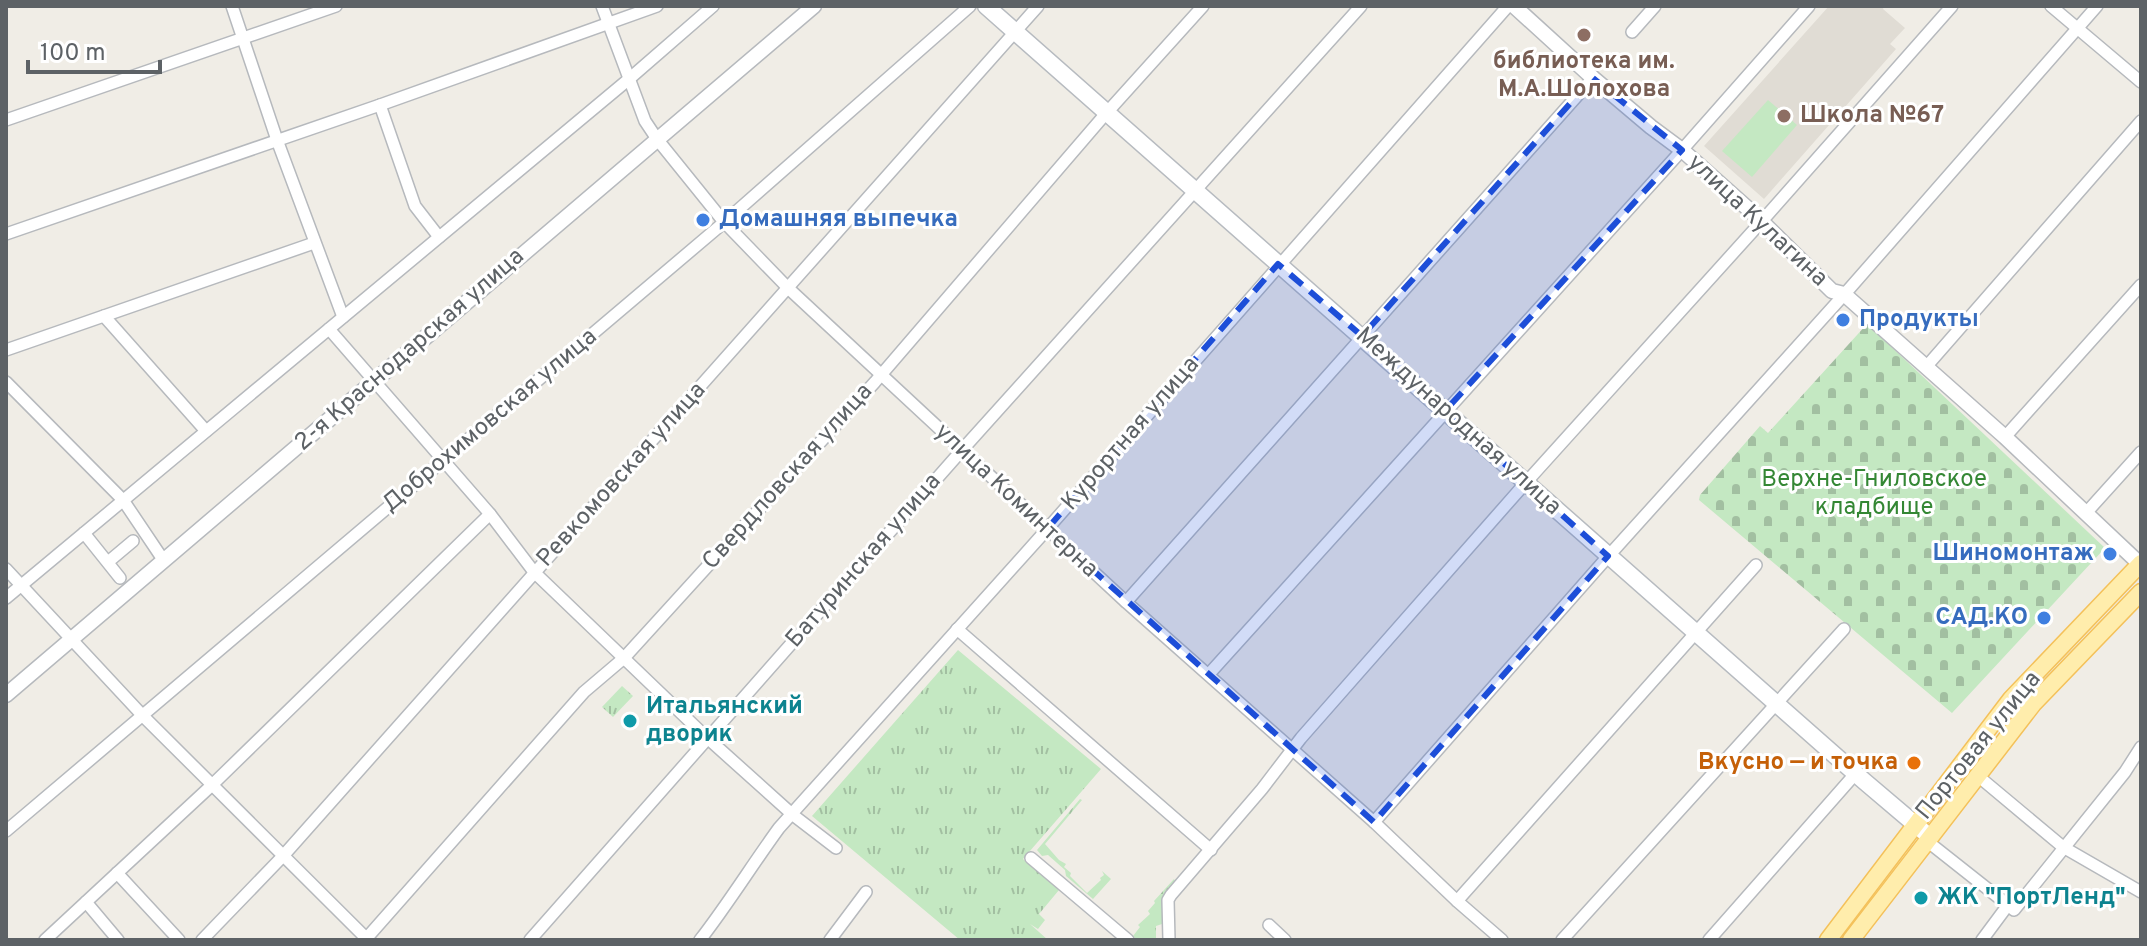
<svg xmlns="http://www.w3.org/2000/svg" width="2147" height="946" font-family="Overpass,sans-serif">
<style>
.education{fill:#e0dcd4}
.grass{fill:url(#grass-tufts)}
.cemetery{fill:url(#cemetery-stones)}
.green{fill:#c4e8c2}
.lines{fill:none;stroke-linecap:round;stroke-linejoin:round}
.minor-casing{stroke:#b6b9bd;stroke-width:14}
.tertiary-casing{stroke:#b6b9bd;stroke-width:17}
.secondary-casing{stroke:#b7bbc0;stroke-width:19}
.primary-casing{stroke:#f4c15a;stroke-width:19}
.minor{stroke:#fff;stroke-width:11}
.tertiary{stroke:#fff;stroke-width:14}
.secondary{stroke:#fff;stroke-width:16}
.primary{stroke:#ffedac;stroke-width:16}
.marked{fill:#1d4ed8;fill-opacity:0.2;stroke:#1d4ed8;stroke-width:6;stroke-dasharray:16 10;stroke-linejoin:round}
.education-dot{fill:#8d6e63;stroke:#fff;stroke-width:3}
.shop-dot{fill:#3f7fe0;stroke:#fff;stroke-width:3}
.culture-dot{fill:#0f9aa8;stroke:#fff;stroke-width:3}
.food-dot{fill:#e8710a;stroke:#fff;stroke-width:3}
.labels{text-anchor:middle;dominant-baseline:central;stroke-width:6;stroke-linejoin:round;paint-order:stroke}
.education-label{font-size:24px;font-weight:bold;fill:#785e54;stroke:#fff}
.shop-label{font-size:24px;font-weight:bold;fill:#366cbe;stroke:#fff;text-anchor:start}
.street-label{font-size:24px;fill:#5d6266;stroke:#fff}
.park-label{font-size:24px;fill:#348734;stroke:#fff}
.culture-label{font-size:24px;font-weight:bold;fill:#0d838f;stroke:#fff;text-anchor:start}
.food-label{font-size:24px;font-weight:bold;fill:#c56008;stroke:#fff;text-anchor:end}
</style>
<defs>
<pattern id="grass-tufts" width="24" height="20" patternUnits="userSpaceOnUse" patternTransform="scale(2)"><rect width="24" height="20" fill="#c4e8c2"/><path d="M3 7l-1-3M5 7V3M7 7l1-3M15 17l-1-3M17 17v-4M19 17l1-3" fill="none" stroke="#a2bfa1"/></pattern>
<pattern id="cemetery-stones" width="16" height="16" patternUnits="userSpaceOnUse" patternTransform="scale(2)"><rect width="16" height="16" fill="#c4e8c2"/><path d="M2 7V4a2 2 0 0 1 4 0v3zM10 15v-3a2 2 0 0 1 4 0v3z" fill="#a2bfa1"/></pattern>
</defs>
<rect width="100%" height="100%" fill="#f0ede6"/>
<path class="education" d="M 1829,6 L 1884,6 L 1883,9 L 1905,28 L 1890,44 L 1896,49 L 1764,199 L 1704,146 Z"/>
<g class="grass">
<path d="M 958,650 L 1101,769 L 1023,859 L 1059,890 L 1039,914 L 1045,920 L 1038,929 L 1030,924 L 1048,940 L 960,940 L 812,816 Z"/>
<path d="M 622,686 L 633,696 L 613,717 L 602,707 Z"/>
<path d="M 1080,799 L 1082,800 L 1045,844 L 1059,860 L 1066,864 L 1064,867 L 1071,873 L 1070,876 L 1087,893 L 1101,880 L 1100,878 L 1104,875 L 1102,871 L 1111,879 L 1093,899 L 1066,876 L 1065,870 L 1048,855 L 1042,856 L 1037,850 Z"/>
<path d="M 1174,879 L 1175,881 L 1162,898 L 1162,924 L 1156,926 L 1156,939 L 1160,940 L 1137,940 L 1133,936 L 1140,927 L 1138,925 L 1150,914 L 1148,911 L 1155,903 L 1154,901 Z"/>
</g>
<path class="cemetery" d="M 1867,324 L 2105,548 L 1952,713 L 1699,500 L 1700,495 L 1760,426 L 1768,433 Z"/>
<path class="green" d="M 1768,100 L 1797,125 L 1752,177 L 1722,151 Z"/>
<g class="lines">
<g class="minor-casing">
<g id="minor">
<path d="M 232,6 L 277,140 L 343,317"/>
<path d="M 602,6 L 645,121 L 657,139 L 724,222 L 788,288 L 1126,602 L 1374,822 L 1457,901 L 1502,940"/>
<path d="M 2051,6 L 2141,82"/>
<path d="M 1632,32 L 1655,6"/>
<path d="M 380,105 L 415,206 L 439,237"/>
<path d="M 6,120 L 336,6"/>
<path d="M 6,234 L 380,105 L 657,6"/>
<path d="M 104,316 L 206,431"/>
<path d="M 329,329 L 490,514 L 534,572 L 704,735 L 793,815 L 836,848"/>
<path d="M 6,350 L 314,243"/>
<path d="M 1926,367 L 2141,121"/>
<path d="M 6,382 L 123,500 L 164,561"/>
<path d="M 2005,437 L 2141,285"/>
<path d="M 2086,513 L 2141,452"/>
<path d="M 84,533 L 120,578"/>
<path d="M 108,562 L 133,541"/>
<path d="M 6,569 L 143,716 L 368,940"/>
<path d="M 6,598 L 629,79 L 713,6"/>
<path d="M 1126,602 L 1593,78"/>
<path d="M 957,629 L 1211,850"/>
<path d="M 1209,674 L 1682,150 L 1809,6"/>
<path d="M 1978,776 L 2063,847 L 2141,892"/>
<path d="M 1374,822 L 1604,561 L 1850,288 L 2097,6"/>
<path d="M 6,831 L 721,225 L 970,6"/>
<path d="M 1927,841 L 2008,905"/>
<path d="M 1031,858 L 1128,940"/>
<path d="M 117,873 L 179,940"/>
<path d="M 1457,901 L 1756,565"/>
<path d="M 86,902 L 118,940"/>
<path d="M 1269,925 L 1285,940"/>
<path d="M 45,940 L 212,785 L 490,514"/>
<path d="M 202,940 L 283,856 L 1038,6"/>
<path d="M 365,940 L 584,692 L 624,658 L 875,382 L 1102,118 L 1203,6"/>
<path d="M 530,940 L 962,450 L 1361,6"/>
<path d="M 700,940 C 728,904 752,865 779,828 L 1041,536 L 1508,6"/>
<path d="M 830,940 L 866,892"/>
<path d="M 1169,940 L 1168,900 L 1171,895 L 1262,789 L 1301,738 L 1521,488 L 1762,221 L 1952,6"/>
<path d="M 1562,940 L 1844,629"/>
<path d="M 1709,940 L 1856,773"/>
<path d="M 1982,940 L 2008,905 L 2014,910 L 2125,772 L 2141,747"/>
</g>
</g>
<g class="tertiary-casing">
<g id="tertiary">
<path d="M 1514,6 L 1593,78 L 1651,127 L 1682,150 L 1754,214 L 1832,291 L 1844,294 L 2005,437 L 2141,565"/>
<path d="M 6,695 L 814,6"/>
</g>
</g>
<g class="secondary-casing">
<path id="secondary" d="M 986,6 L 1864,781 L 1930,837"/>
</g>
<g class="primary-casing">
<g id="primary">
<path d="M 1828,940 L 2011,699 L 2141,563"/>
<path d="M 1851,940 L 2033,704 L 2141,592"/>
</g>
</g>
<use href="#minor" class="minor"/>
<use href="#tertiary" class="tertiary"/>
<use href="#secondary" class="secondary"/>
<use href="#primary" class="primary"/>
</g>
<path class="marked" d="M 1593,78 L 1682,150 L 1445,411 L 1608,556 L 1374,822 L 1047,529 L 1278,264 L 1362,336 Z"/>
<g class="education-dot">
<circle cx="1584" cy="35" r="8"/>
<circle cx="1784" cy="116" r="8"/>
</g>
<g class="shop-dot">
<circle cx="703" cy="220" r="8"/>
<circle cx="1843" cy="320" r="8"/>
<circle cx="2110" cy="554" r="8"/>
<circle cx="2044" cy="618" r="8"/>
</g>
<g class="culture-dot">
<circle cx="630" cy="721" r="8"/>
<circle cx="1921" cy="898" r="8"/>
</g>
<circle class="food-dot" cx="1914" cy="763" r="8"/>
<g class="labels">
<g class="education-label">
<text x="1584" y="62">библиотека им.<tspan x="1584" dy="28">М.А.Шолохова</tspan></text>
<text x="1800" y="116" text-anchor="start">Школа №67</text>
</g>
<g class="shop-label">
<text x="719" y="220">Домашняя выпечка</text>
<text x="1859" y="320">Продукты</text>
<text x="2094" y="554" text-anchor="end">Шиномонтаж</text>
<text x="2028" y="618" text-anchor="end">САД.КО</text>
</g>
<g class="street-label">
<text transform="translate(1757 221) rotate(43)">улица Кулагина</text>
<text transform="translate(410 350) rotate(-41)">2-я Краснодарская улица</text>
<text transform="translate(490 421) rotate(-40)">Доброхимовская улица</text>
<text transform="translate(1458 422) rotate(42)">Международная улица</text>
<text transform="translate(1131 434) rotate(-49)">Курортная улица</text>
<text transform="translate(622 475) rotate(-48)">Ревкомовская улица</text>
<text transform="translate(788 477) rotate(-48)">Свердловская улица</text>
<text transform="translate(1016 501) rotate(43)">улица Коминтерна</text>
<text transform="translate(864 561) rotate(-49)">Батуринская улица</text>
<text transform="translate(1979 746) rotate(-51)">Портовая улица</text>
</g>
<g class="park-label">
<text x="1874" y="480">Верхне-Гниловское<tspan x="1874" dy="28">кладбище</tspan></text>
</g>
<g class="culture-label">
<text x="646" y="707">Итальянский<tspan x="646" dy="28">дворик</tspan></text>
<text x="1937" y="898">ЖК "ПортЛенд"</text>
</g>
<g class="food-label">
<text x="1898" y="763">Вкусно — и точка</text>
</g>
</g>
<rect width="2147" height="946" fill="none" stroke="#5d6266" stroke-width="16"/>
<path d="M28 60v12h132v-12" fill="none" stroke="#5d6266" stroke-width="4"/>
<text x="40" y="60" font-size="24" fill="#5d6266" stroke="#ffffff" stroke-width="6" paint-order="stroke">100 m</text>
</svg>
